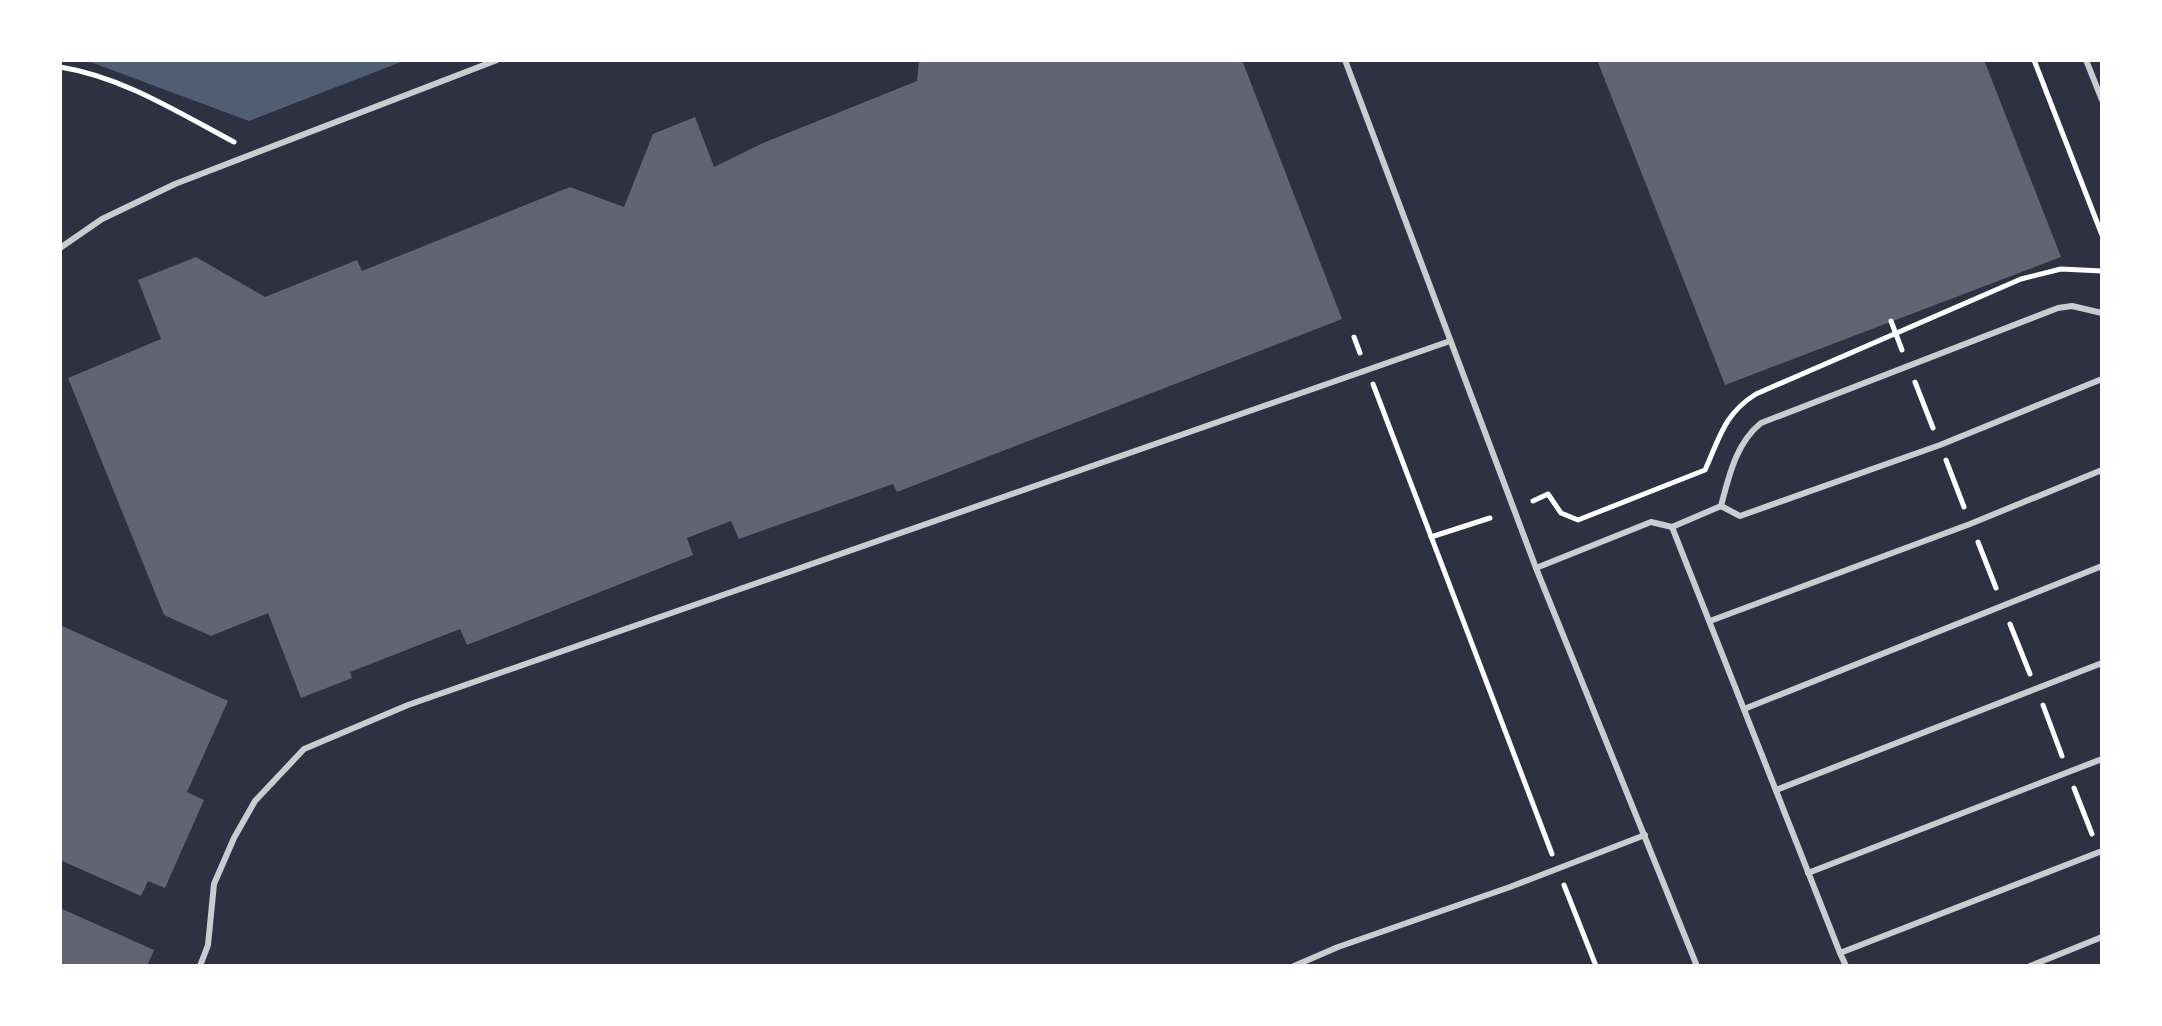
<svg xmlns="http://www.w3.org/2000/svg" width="2162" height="1026" font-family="Poppins,sans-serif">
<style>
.water{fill:#4f5d75}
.building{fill:#626471}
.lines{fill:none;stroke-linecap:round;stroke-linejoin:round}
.path{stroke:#fff;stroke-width:5}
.service{stroke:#caccd0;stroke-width:6}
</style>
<rect width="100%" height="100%" fill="#2d3142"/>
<path class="water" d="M 85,60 L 406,60 L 249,121 Z"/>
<g class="building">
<path d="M 919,60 L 1242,60 L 1342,319 L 897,492 L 893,484 L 739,539 L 731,521 L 687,538 L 693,555 L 467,645 L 460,629 L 350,672 L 352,678 L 301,698 L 268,613 L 211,636 L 164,615 L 68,378 L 161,339 L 138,280 L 196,257 L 265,297 L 357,260 L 362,271 L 570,187 L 624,207 L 653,134 L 695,117 L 714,167 L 763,143 L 917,81 Z"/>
<path d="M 1597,60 L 1984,60 L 2061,257 L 1725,385 Z"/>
<path d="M 60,625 L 228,701 L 187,792 L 204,800 L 165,888 L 148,881 L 141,896 L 60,860 Z"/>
<path d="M 60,908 L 154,950 L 147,966 L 60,966 Z"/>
</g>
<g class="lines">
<g class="path">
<path d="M 2034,60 L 2102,235"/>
<path d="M 60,67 C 123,77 179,113 234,142"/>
<path d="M 1891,321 L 1902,350"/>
<path d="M 1354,337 L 1360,353"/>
<path d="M 1915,382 L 1933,428"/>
<path d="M 1373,384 L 1552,854"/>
<path d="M 1946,460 L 1964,507"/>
<path d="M 1533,501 L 1548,494 L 1561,513 L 1578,520 L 1705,470 C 1720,437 1724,414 1756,394 L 2021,279 L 2061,269 L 2102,271"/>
<path d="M 1431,537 L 1490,518"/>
<path d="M 1978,542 L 1996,588"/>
<path d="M 2010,624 L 2030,674"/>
<path d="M 2043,705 L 2062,756"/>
<path d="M 2074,788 L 2092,834"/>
<path d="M 1564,885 L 1596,966"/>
</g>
<g class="service">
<path d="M 1345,60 L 1536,568 L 1697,966"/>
<path d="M 2086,60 L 2102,100"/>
<path d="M 60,248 L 102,219 L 175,184 L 497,60"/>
<path d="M 1721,506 L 1740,516 L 1940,445 L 2102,379"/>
<path d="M 1672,527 L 1721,506 C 1729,476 1736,443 1761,423 L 2058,308 L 2072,306 L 2102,313"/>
<path d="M 1536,568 L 1651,522 L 1672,527 L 1840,953 L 2102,851"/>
<path d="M 1710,621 L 1970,524 L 2102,470"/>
<path d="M 1744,709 L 2102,566"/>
<path d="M 1776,790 L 2102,663"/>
<path d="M 1808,873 L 2102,759"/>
<path d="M 1840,953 L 1846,966"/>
<path d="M 200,966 L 208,945 L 214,884 L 234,838 L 255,801 L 304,749 L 408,705 L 1450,341"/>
<path d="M 1294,966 L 1338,947 L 1510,887 L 1645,835"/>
<path d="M 2030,966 L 2102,937"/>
</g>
</g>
<rect width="2162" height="1026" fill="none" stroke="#ffffff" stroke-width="124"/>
</svg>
